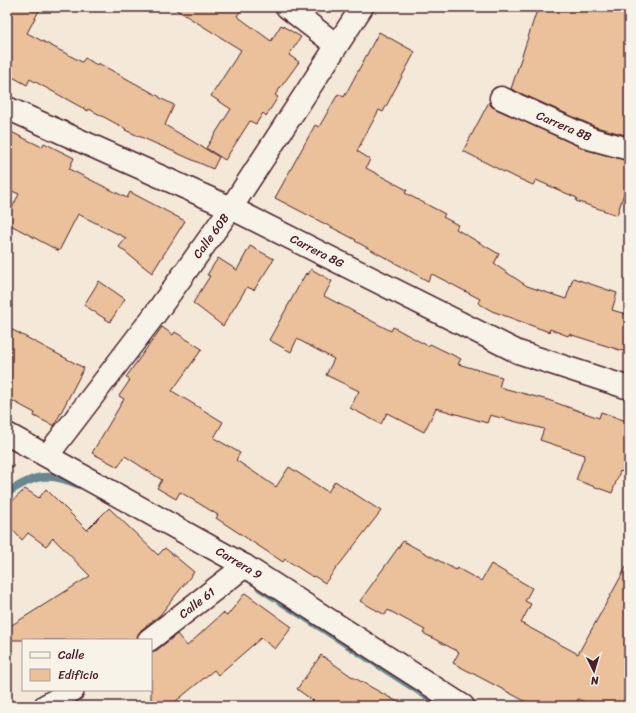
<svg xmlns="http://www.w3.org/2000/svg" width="636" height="713" font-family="Sriracha,sans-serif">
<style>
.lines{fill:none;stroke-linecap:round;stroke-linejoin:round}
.stream{stroke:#678792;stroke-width:8}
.building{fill:#eac19a;stroke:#4a1f2b}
.street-casing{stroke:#4a1f2b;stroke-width:25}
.path{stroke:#4a1f2b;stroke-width:2.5;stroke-dasharray:3 3;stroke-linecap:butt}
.street{stroke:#f7f3e8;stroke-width:22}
.labels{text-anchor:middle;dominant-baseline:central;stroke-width:4;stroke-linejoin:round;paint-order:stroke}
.street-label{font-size:12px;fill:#4a1f2b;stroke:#f7f3e8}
</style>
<rect width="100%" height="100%" fill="#f4e9d8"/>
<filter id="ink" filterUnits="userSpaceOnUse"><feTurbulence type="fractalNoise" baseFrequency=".025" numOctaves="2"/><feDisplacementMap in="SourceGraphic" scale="8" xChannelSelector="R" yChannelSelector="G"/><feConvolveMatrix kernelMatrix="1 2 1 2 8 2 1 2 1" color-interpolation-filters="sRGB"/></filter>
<g filter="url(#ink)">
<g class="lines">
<g class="stream">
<path d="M 7,493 C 34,475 49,471 79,485"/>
<path d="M 260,588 L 442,706"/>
</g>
</g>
<g class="building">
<path d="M 14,7 L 41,7 L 27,33 L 82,62 L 85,58 L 97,65 L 98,63 L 160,97 L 160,98 L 174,105 L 165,125 L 219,157 L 213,169 L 125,130 L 126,129 L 89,109 L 88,111 L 30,79 L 27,85 L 7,74 L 7,20 Z"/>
<path d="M 172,7 L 243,7 L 237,16 L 271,41 L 281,25 L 301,37 L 289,55 L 299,62 L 275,95 L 278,97 L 266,116 L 263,113 L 256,124 L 250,121 L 225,160 L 206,148 L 231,109 L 211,96 L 241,50 Z"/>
<path d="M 538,7 L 629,7 L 629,136 L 596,127 L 511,89 Z"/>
<path d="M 379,32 L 415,52 L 383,112 L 379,110 L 357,151 L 370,159 L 366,168 L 407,190 L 405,193 L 445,214 L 443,217 L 458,225 L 456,229 L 499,254 L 494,264 L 527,286 L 566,299 L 573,278 L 617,293 L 612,310 L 629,315 L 629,353 L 569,334 L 568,336 L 550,329 L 549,332 L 492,311 L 478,303 L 480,299 L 432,274 L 428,281 L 355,241 L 356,240 L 275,198 L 315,125 L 319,127 L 338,94 L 344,97 Z"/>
<path d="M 489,102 L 491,106 L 496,109 L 587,150 L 629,161 L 629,178 L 617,215 L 576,201 L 577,198 L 536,180 L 533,185 L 508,174 L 463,151 Z"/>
<path d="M 7,130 L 42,147 L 44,143 L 74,158 L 69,169 L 127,198 L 130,192 L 185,221 L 152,273 L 119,247 L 126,238 L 78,214 L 59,251 L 7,223 L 7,218 L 19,194 L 7,189 Z"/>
<path d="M 250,246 L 274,259 L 254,290 L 247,287 L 223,326 L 193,303 L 210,276 L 207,275 L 218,258 L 237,270 Z"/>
<path d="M 311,269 L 332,281 L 324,296 L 391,331 L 393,327 L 428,346 L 430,344 L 461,359 L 458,364 L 502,377 L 499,387 L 548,400 L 599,418 L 601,412 L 629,422 L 629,474 L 620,471 L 612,493 L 576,480 L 585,455 L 540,440 L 544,429 L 490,415 L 487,423 L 436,408 L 424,432 L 387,413 L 381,424 L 350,408 L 359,391 L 326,375 L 334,359 L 297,339 L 291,352 L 269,340 L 306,273 L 308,275 Z"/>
<path d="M 99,281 L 125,299 L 110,322 L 84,305 Z"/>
<path d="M 7,327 L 84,368 L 54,426 L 34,416 L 35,413 L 7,398 Z"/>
<path d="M 162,327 L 173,335 L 175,332 L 202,349 L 172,391 L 223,422 L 214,438 L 240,453 L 236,460 L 276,487 L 289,467 L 328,492 L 335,481 L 381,511 L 325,583 L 314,576 L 313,577 L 285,559 L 283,562 L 216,518 L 218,515 L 180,492 L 176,499 L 157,488 L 162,480 L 125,456 L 118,467 L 92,453 L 124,399 L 119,396 L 130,380 L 126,377 Z"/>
<path d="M 25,489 L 39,498 L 46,489 L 87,530 L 109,508 L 158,555 L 165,548 L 194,572 L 160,615 L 141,630 L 138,635 L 137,640 L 7,640 L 7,628 L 90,576 L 53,538 L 46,546 L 28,533 L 22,540 L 7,524 L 7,506 Z"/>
<path d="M 403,541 L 456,570 L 457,568 L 481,581 L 491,564 L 532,588 L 525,601 L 531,604 L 521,623 L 578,654 L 629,562 L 629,706 L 592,706 L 578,699 L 574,706 L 534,706 L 453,663 L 459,652 L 423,633 L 425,630 L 388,610 L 385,615 L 360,601 Z"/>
<path d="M 245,593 L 292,627 L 275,649 L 261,638 L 218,675 L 214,670 L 170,706 L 151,706 L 151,652 L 157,650 L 177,634 L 187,646 L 223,613 L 227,616 Z"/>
<path d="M 321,655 L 351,676 L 405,706 L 320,706 L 297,689 Z"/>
</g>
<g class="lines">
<g class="street-casing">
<g id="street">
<path d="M 287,7 L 336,45"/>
<path d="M 501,98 L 592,139 L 629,149"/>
<path d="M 7,108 L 231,208 L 518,352 L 629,388"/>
<path d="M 7,434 L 245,566 L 463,706"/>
<path d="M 47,456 L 153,317 L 231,208 L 362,7"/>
<path d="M 149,640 L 245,566"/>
<path d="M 45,706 L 73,690"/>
</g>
</g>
<path class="path" d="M 7,471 L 14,466"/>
<use href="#street" class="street"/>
</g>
</g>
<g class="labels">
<g class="street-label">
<text transform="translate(564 126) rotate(23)">Carrera 8B</text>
<text transform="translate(211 236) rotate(-54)">Calle 60B</text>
<text transform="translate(317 251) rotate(27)">Carrera 8G</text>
<text transform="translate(239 563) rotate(31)">Carrera 9</text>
<text transform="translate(197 603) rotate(-38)">Calle 61</text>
</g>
</g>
<rect width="636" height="713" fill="none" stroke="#f7f3e8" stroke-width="24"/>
<rect x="12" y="12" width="612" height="689" fill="none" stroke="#4a1f2b" stroke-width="1.5" filter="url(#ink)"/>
<rect x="22" y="639" width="130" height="52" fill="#f7f3e8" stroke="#b29e9c"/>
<rect x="30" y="652" width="20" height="6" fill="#f7f3e8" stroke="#b29e9c"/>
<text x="58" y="659" font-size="12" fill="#4a1f2b">Calle</text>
<rect x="30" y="669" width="20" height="12" fill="#eac19a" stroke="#b29e9c"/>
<text x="58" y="679" font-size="12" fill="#4a1f2b">Edificio</text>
<g transform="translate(594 671) rotate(175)" stroke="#f7f3e8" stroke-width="3" paint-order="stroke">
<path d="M0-3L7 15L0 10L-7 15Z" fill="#4a1f2b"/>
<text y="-6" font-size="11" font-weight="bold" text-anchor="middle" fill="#4a1f2b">N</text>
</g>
</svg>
